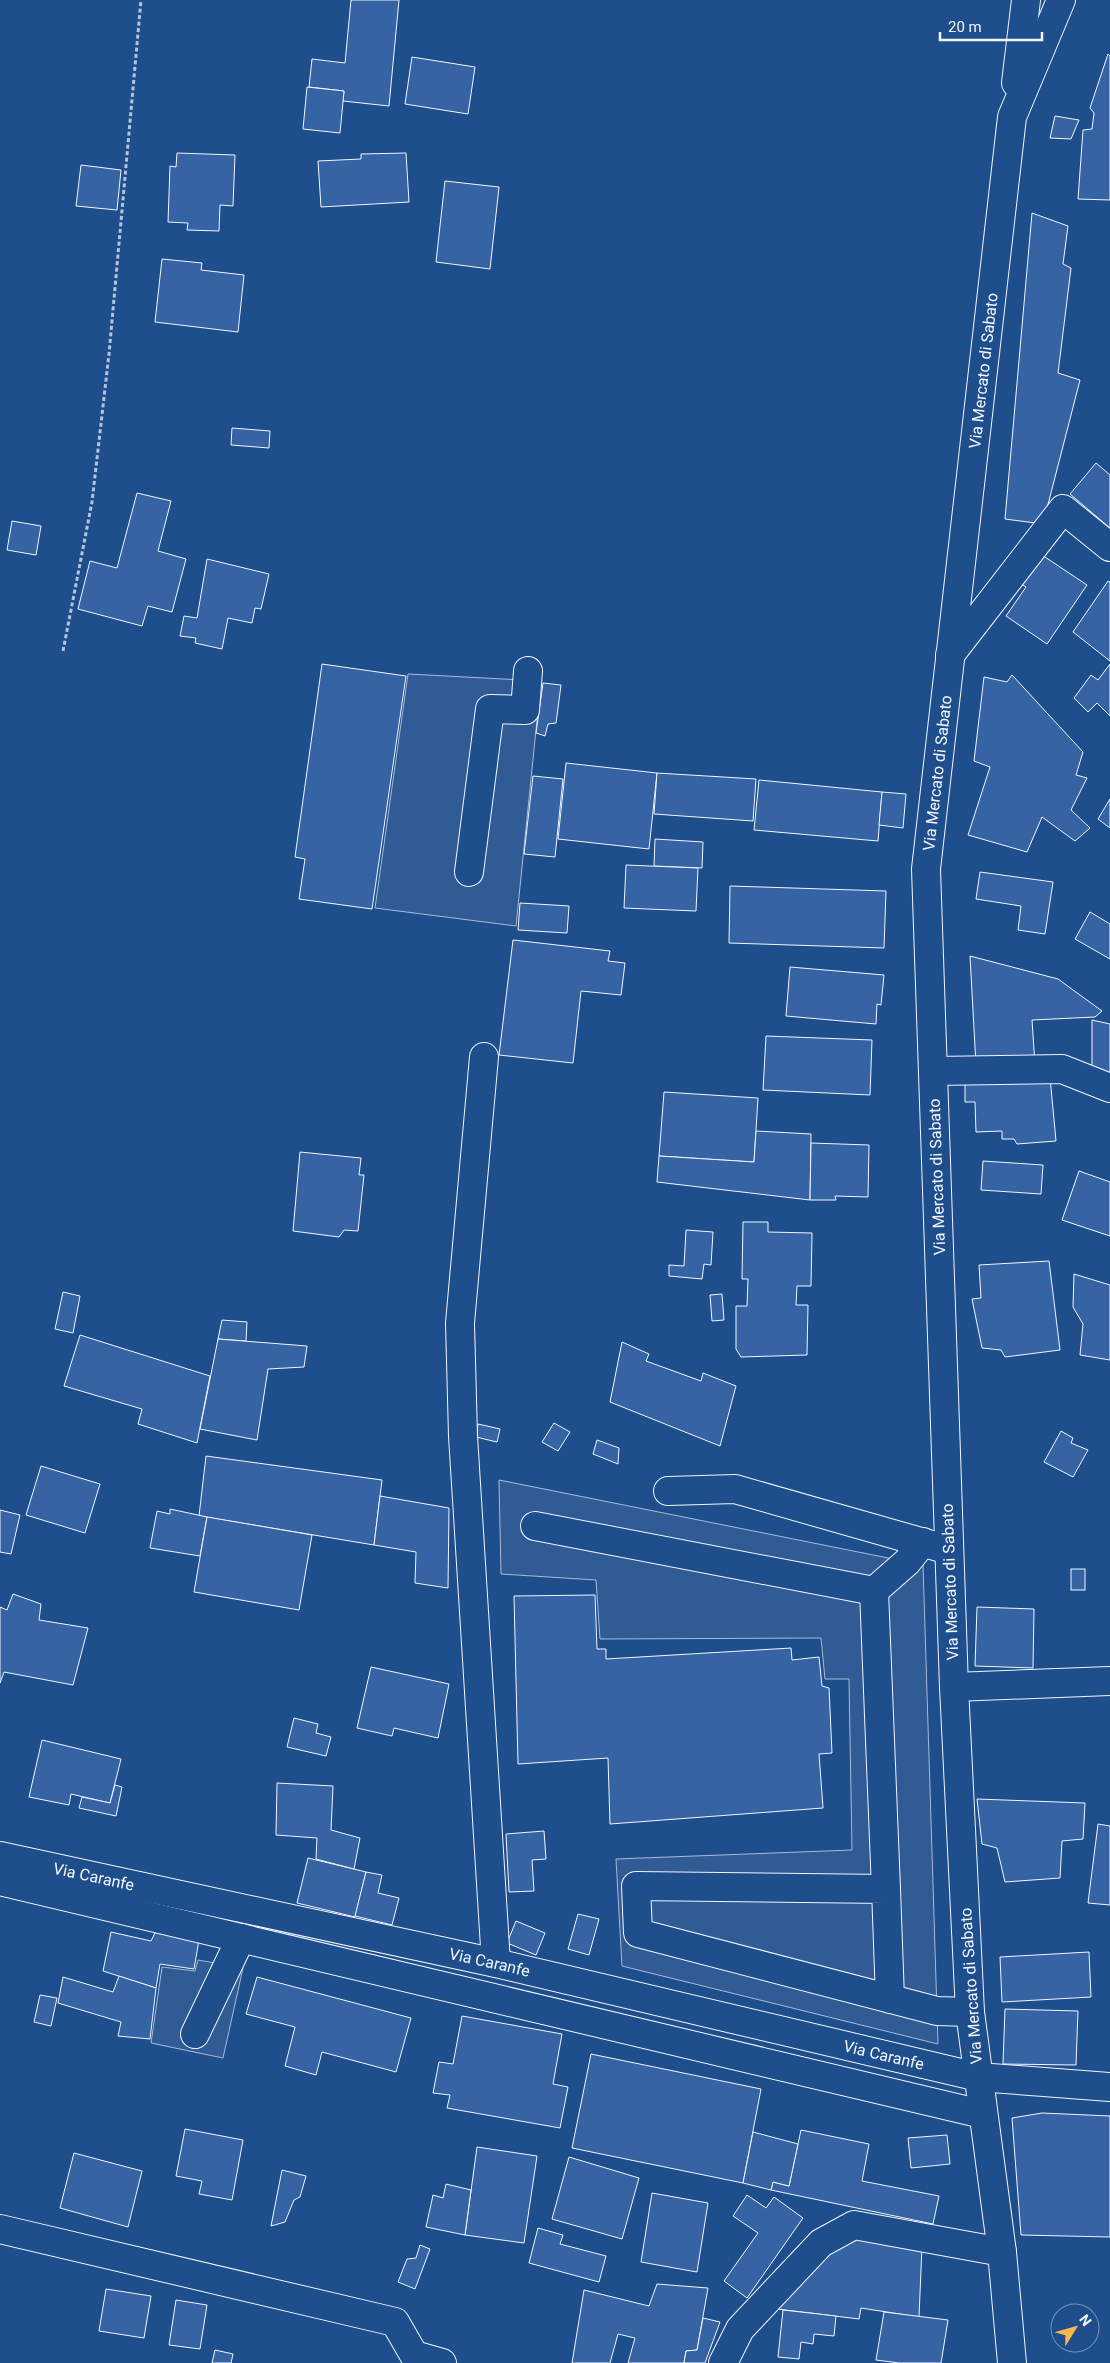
<svg xmlns="http://www.w3.org/2000/svg" width="1110" height="2363" font-family="Roboto,sans-serif">
<style>
.built{fill:#305b95;stroke:#a8bbd7}
.building{fill:#3563a3;stroke:#f2f6ff}
.lines{fill:none;stroke-linecap:round;stroke-linejoin:round}
.minor-casing{stroke:#f2f6ff;stroke-width:30}
.path{stroke:#b3c4dc;stroke-width:3;stroke-dasharray:4 2.5;stroke-linecap:butt}
.minor{stroke:#1f4e8c;stroke-width:28}
.labels{text-anchor:middle;dominant-baseline:central;stroke-width:4;stroke-linejoin:round;paint-order:stroke}
.street-label{font-size:16px;fill:#f2f6ff;stroke:#1f4e8c}
</style>
<rect width="100%" height="100%" fill="#1f4e8c"/>
<g class="built">
<path d="M 408,674 L 541,681 L 516,926 L 375,908 Z"/>
<path d="M 499,1480 L 923,1565 L 938,2044 L 622,1966 L 616,1859 L 852,1850 L 849,1679 L 825,1679 L 821,1638 L 600,1639 L 596,1580 L 501,1574 Z"/>
<path d="M 198,1960 L 243,1968 L 223,2058 L 151,2043 L 162,1967 L 195,1971 Z"/>
</g>
<g class="building">
<path d="M 351,0 L 399,0 L 389,106 L 343,101 L 344,91 L 309,87 L 312,59 L 345,63 Z"/>
<path d="M 1108,54 L 1110,56 L 1110,200 L 1078,199 L 1083,130 L 1092,129 L 1094,113 L 1090,108 Z"/>
<path d="M 412,57 L 475,67 L 468,114 L 405,104 Z"/>
<path d="M 307,87 L 344,91 L 340,133 L 303,129 Z"/>
<path d="M 1055,116 L 1079,120 L 1071,139 L 1050,138 Z"/>
<path d="M 177,153 L 235,155 L 233,206 L 220,205 L 219,231 L 187,230 L 188,223 L 168,222 L 170,166 L 176,167 Z"/>
<path d="M 406,153 L 409,202 L 321,207 L 318,161 L 361,159 L 361,154 Z"/>
<path d="M 81,165 L 121,170 L 117,210 L 76,206 Z"/>
<path d="M 445,181 L 499,187 L 490,269 L 436,262 Z"/>
<path d="M 1032,213 L 1068,226 L 1063,264 L 1071,268 L 1058,373 L 1080,380 L 1043,524 L 1005,519 Z"/>
<path d="M 162,259 L 202,263 L 201,270 L 244,275 L 238,332 L 155,322 Z"/>
<path d="M 232,428 L 270,431 L 269,448 L 231,445 Z"/>
<path d="M 1096,463 L 1110,475 L 1110,528 L 1070,494 Z"/>
<path d="M 137,493 L 171,501 L 158,551 L 186,559 L 172,612 L 148,606 L 142,626 L 78,609 L 90,561 L 117,568 Z"/>
<path d="M 12,521 L 41,526 L 36,555 L 7,550 Z"/>
<path d="M 1039,553 L 1087,585 L 1047,644 L 1006,616 L 1026,587 L 1019,583 Z"/>
<path d="M 207,559 L 269,574 L 261,609 L 255,608 L 252,623 L 228,618 L 222,649 L 195,643 L 196,638 L 180,636 L 184,616 L 197,618 Z"/>
<path d="M 1108,581 L 1110,582 L 1110,661 L 1073,632 Z"/>
<path d="M 322,664 L 406,676 L 372,909 L 299,899 L 305,859 L 295,857 Z"/>
<path d="M 1110,664 L 1110,716 L 1097,703 L 1088,712 L 1074,698 L 1091,675 L 1098,680 Z"/>
<path d="M 1012,675 L 1083,752 L 1076,775 L 1087,778 L 1071,810 L 1090,828 L 1075,841 L 1042,817 L 1027,852 L 968,835 L 990,767 L 974,761 L 984,677 L 1007,682 Z"/>
<path d="M 543,683 L 561,685 L 556,723 L 548,724 L 545,736 L 536,733 Z"/>
<path d="M 566,763 L 657,773 L 649,849 L 558,839 Z"/>
<path d="M 657,773 L 756,779 L 753,821 L 654,814 Z"/>
<path d="M 533,776 L 563,779 L 555,857 L 524,854 Z"/>
<path d="M 759,780 L 882,792 L 878,841 L 754,830 Z"/>
<path d="M 882,792 L 906,794 L 903,828 L 879,825 Z"/>
<path d="M 1110,799 L 1110,828 L 1098,819 Z"/>
<path d="M 655,839 L 703,842 L 702,868 L 654,866 Z"/>
<path d="M 626,865 L 698,868 L 696,911 L 624,908 Z"/>
<path d="M 980,872 L 1053,882 L 1045,934 L 1018,930 L 1021,906 L 976,899 Z"/>
<path d="M 730,886 L 886,891 L 884,948 L 729,943 Z"/>
<path d="M 520,903 L 569,906 L 567,933 L 518,930 Z"/>
<path d="M 1090,912 L 1110,924 L 1110,959 L 1075,939 Z"/>
<path d="M 513,940 L 610,951 L 608,961 L 625,963 L 621,995 L 581,991 L 573,1063 L 499,1055 Z"/>
<path d="M 970,956 L 1058,979 L 1102,1011 L 1095,1017 L 1032,1020 L 1035,1065 L 976,1065 Z"/>
<path d="M 790,967 L 884,975 L 881,1005 L 877,1004 L 876,1024 L 786,1016 Z"/>
<path d="M 1092,1020 L 1110,1024 L 1110,1074 L 1092,1069 Z"/>
<path d="M 766,1036 L 872,1040 L 870,1095 L 763,1090 Z"/>
<path d="M 1050,1077 L 1056,1141 L 1017,1144 L 1014,1139 L 1002,1139 L 1002,1131 L 976,1132 L 975,1102 L 965,1102 L 965,1079 Z"/>
<path d="M 664,1092 L 758,1098 L 754,1162 L 659,1156 Z"/>
<path d="M 756,1131 L 811,1134 L 810,1200 L 657,1182 L 659,1156 L 754,1162 Z"/>
<path d="M 811,1143 L 869,1145 L 868,1197 L 835,1196 L 836,1200 L 810,1200 Z"/>
<path d="M 300,1152 L 361,1158 L 359,1175 L 364,1175 L 358,1231 L 344,1230 L 339,1237 L 293,1231 Z"/>
<path d="M 983,1161 L 1043,1165 L 1041,1194 L 981,1190 Z"/>
<path d="M 1079,1171 L 1110,1182 L 1110,1236 L 1062,1220 Z"/>
<path d="M 743,1222 L 768,1222 L 768,1232 L 812,1233 L 811,1286 L 797,1286 L 796,1305 L 808,1305 L 807,1355 L 741,1357 L 736,1349 L 736,1306 L 747,1306 L 748,1279 L 742,1279 Z"/>
<path d="M 686,1230 L 713,1232 L 711,1265 L 704,1264 L 702,1279 L 669,1276 L 669,1265 L 684,1266 Z"/>
<path d="M 1049,1261 L 1060,1350 L 1005,1357 L 1001,1350 L 982,1348 L 972,1299 L 981,1298 L 979,1265 Z"/>
<path d="M 1074,1274 L 1110,1285 L 1110,1360 L 1080,1355 L 1083,1324 L 1073,1307 Z"/>
<path d="M 63,1292 L 80,1296 L 73,1333 L 55,1329 Z"/>
<path d="M 722,1294 L 724,1320 L 712,1321 L 710,1295 Z"/>
<path d="M 222,1320 L 247,1322 L 246,1341 L 218,1339 Z"/>
<path d="M 80,1335 L 210,1376 L 197,1443 L 138,1424 L 142,1409 L 64,1386 Z"/>
<path d="M 218,1339 L 307,1346 L 304,1367 L 268,1369 L 257,1440 L 200,1429 Z"/>
<path d="M 622,1342 L 649,1354 L 646,1361 L 701,1381 L 703,1373 L 736,1386 L 720,1446 L 610,1402 Z"/>
<path d="M 554,1423 L 570,1432 L 558,1451 L 542,1442 Z"/>
<path d="M 478,1424 L 500,1429 L 497,1442 L 476,1437 Z"/>
<path d="M 1061,1431 L 1073,1438 L 1071,1443 L 1088,1450 L 1073,1477 L 1044,1462 Z"/>
<path d="M 597,1440 L 619,1448 L 618,1464 L 593,1454 Z"/>
<path d="M 206,1456 L 382,1480 L 374,1545 L 199,1516 Z"/>
<path d="M 41,1466 L 100,1484 L 85,1533 L 26,1515 Z"/>
<path d="M 380,1496 L 449,1508 L 448,1588 L 415,1583 L 416,1552 L 374,1545 Z"/>
<path d="M 170,1509 L 207,1517 L 200,1556 L 150,1548 L 157,1511 L 170,1514 Z"/>
<path d="M 0,1510 L 20,1515 L 11,1554 L 0,1552 Z"/>
<path d="M 207,1517 L 312,1535 L 299,1610 L 194,1592 Z"/>
<rect x="1071" y="1569" width="14" height="21"/>
<path d="M 13,1594 L 41,1604 L 39,1620 L 88,1628 L 73,1685 L 4,1672 L 0,1683 L 0,1607 L 7,1610 Z"/>
<path d="M 595,1595 L 597,1649 L 606,1649 L 606,1659 L 791,1648 L 792,1660 L 819,1657 L 822,1686 L 829,1688 L 832,1753 L 819,1754 L 823,1808 L 610,1824 L 608,1758 L 518,1764 L 514,1596 Z"/>
<path d="M 977,1607 L 1034,1609 L 1033,1668 L 975,1666 Z"/>
<path d="M 371,1667 L 449,1684 L 438,1738 L 394,1728 L 392,1736 L 357,1728 Z"/>
<path d="M 294,1718 L 318,1724 L 316,1733 L 331,1737 L 326,1756 L 287,1747 Z"/>
<path d="M 42,1740 L 121,1759 L 110,1803 L 71,1794 L 69,1805 L 29,1797 Z"/>
<path d="M 277,1783 L 333,1786 L 331,1830 L 360,1838 L 354,1869 L 316,1859 L 317,1838 L 276,1835 Z"/>
<path d="M 115,1785 L 122,1787 L 116,1816 L 79,1808 L 82,1797 L 110,1803 Z"/>
<path d="M 977,1799 L 1085,1803 L 1083,1839 L 1062,1841 L 1060,1878 L 1005,1882 L 997,1848 L 982,1844 Z"/>
<path d="M 1098,1824 L 1110,1826 L 1110,1905 L 1088,1903 Z"/>
<path d="M 544,1831 L 546,1859 L 532,1860 L 534,1891 L 509,1892 L 506,1834 Z"/>
<path d="M 308,1858 L 366,1872 L 355,1917 L 297,1903 Z"/>
<path d="M 366,1872 L 382,1875 L 378,1893 L 399,1898 L 392,1925 L 355,1916 Z"/>
<path d="M 578,1914 L 599,1919 L 589,1955 L 568,1949 Z"/>
<path d="M 516,1921 L 545,1933 L 536,1955 L 507,1943 Z"/>
<path d="M 159,1925 L 200,1934 L 194,1969 L 160,1964 L 156,1988 L 103,1971 L 111,1932 L 151,1941 Z"/>
<path d="M 1089,1952 L 1091,1997 L 1002,2002 L 1000,1957 Z"/>
<path d="M 119,1976 L 156,1988 L 150,2039 L 118,2036 L 121,2022 L 58,2003 L 63,1977 L 113,1992 Z"/>
<path d="M 257,1977 L 411,2018 L 396,2072 L 322,2052 L 316,2075 L 285,2066 L 295,2027 L 246,2014 Z"/>
<path d="M 40,1995 L 57,1998 L 51,2026 L 34,2022 Z"/>
<path d="M 1005,2009 L 1078,2011 L 1076,2065 L 1003,2064 Z"/>
<path d="M 462,2016 L 562,2034 L 553,2084 L 568,2087 L 560,2128 L 447,2108 L 450,2095 L 433,2093 L 439,2062 L 453,2064 Z"/>
<path d="M 591,2054 L 761,2089 L 743,2183 L 572,2148 Z"/>
<path d="M 1042,2113 L 1110,2116 L 1110,2237 L 1021,2235 L 1012,2118 Z"/>
<path d="M 185,2129 L 243,2140 L 232,2200 L 199,2194 L 202,2181 L 176,2176 Z"/>
<path d="M 801,2130 L 869,2144 L 862,2181 L 939,2196 L 933,2224 L 771,2190 L 773,2182 L 789,2186 Z"/>
<path d="M 753,2132 L 798,2144 L 789,2186 L 773,2182 L 771,2190 L 743,2183 Z"/>
<path d="M 947,2135 L 950,2164 L 911,2168 L 908,2138 Z"/>
<path d="M 477,2147 L 537,2156 L 524,2243 L 465,2235 Z"/>
<path d="M 74,2153 L 142,2171 L 128,2227 L 60,2208 Z"/>
<path d="M 569,2157 L 639,2178 L 622,2239 L 552,2219 Z"/>
<path d="M 282,2170 L 306,2176 L 300,2197 L 294,2200 L 285,2222 L 271,2226 Z"/>
<path d="M 446,2184 L 471,2190 L 465,2235 L 426,2227 L 433,2195 L 443,2198 Z"/>
<path d="M 652,2193 L 708,2203 L 697,2272 L 641,2262 Z"/>
<path d="M 747,2195 L 766,2208 L 774,2197 L 803,2218 L 747,2298 L 724,2281 L 758,2233 L 733,2216 Z"/>
<path d="M 538,2228 L 563,2235 L 560,2244 L 606,2256 L 599,2282 L 529,2263 Z"/>
<path d="M 868,2232 L 922,2246 L 919,2317 L 861,2308 L 859,2319 L 769,2308 L 829,2249 Z"/>
<path d="M 420,2245 L 430,2249 L 415,2289 L 398,2282 L 407,2259 L 416,2258 Z"/>
<path d="M 657,2284 L 708,2288 L 697,2350 L 686,2351 L 684,2363 L 628,2363 L 635,2338 L 618,2334 L 610,2363 L 572,2363 L 584,2290 L 649,2306 Z"/>
<path d="M 106,2289 L 151,2296 L 144,2338 L 99,2331 Z"/>
<path d="M 176,2300 L 207,2305 L 200,2349 L 169,2345 Z"/>
<path d="M 783,2310 L 836,2316 L 834,2336 L 814,2334 L 813,2344 L 801,2342 L 799,2359 L 778,2357 Z"/>
<path d="M 884,2312 L 948,2320 L 941,2363 L 899,2363 L 876,2360 Z"/>
<path d="M 703,2318 L 720,2322 L 705,2363 L 684,2363 L 686,2351 L 697,2350 Z"/>
<path d="M 215,2350 L 233,2354 L 231,2363 L 212,2363 Z"/>
</g>
<g class="lines">
<g class="minor-casing">
<g id="minor">
<path d="M 1016,83 L 1026,0"/>
<path d="M 950,655 L 1063,509 L 1110,547"/>
<path d="M 469,872 L 490,709 L 525,710 L 528,671"/>
<path d="M 484,1057 L 460,1323 L 463,1436 L 496,1963"/>
<path d="M 933,1071 L 1062,1069 L 1110,1088"/>
<path d="M 668,1491 L 735,1489 L 949,1550"/>
<path d="M 535,1526 L 874,1591"/>
<path d="M 874,1591 L 886,1889"/>
<path d="M 874,1591 L 907,1562 L 923,1542"/>
<path d="M 954,1687 L 1110,1681"/>
<path id="s1" d="M 0,1856 L 496,1963 L 978,2077 L 1110,2087"/>
<path d="M 0,1881 L 982,2114"/>
<path d="M 890,1999 L 886,1889 L 636,1886 L 638,1933 L 937,2011 L 970,2012"/>
<path d="M 195,2034 L 241,1938"/>
<path d="M 0,2229 L 395,2322 L 414,2355 L 442,2363"/>
<path d="M 723,2363 L 740,2329 L 821,2243 L 854,2225 L 1002,2252"/>
<path id="s2" d="M 1012,2363 L 1002,2252 L 970,2012 L 954,1687 L 926,869 L 1012,117 L 1061,0"/>
</g>
</g>
<path class="path" d="M 63,651 L 92,502 L 109,354 L 141,0"/>
<use href="#minor" class="minor"/>
</g>
<g class="labels">
<g class="street-label">
<text stroke="none"><textPath href="#s2" startOffset="1999">Via Mercato di Sabato</textPath></text>
<text stroke="none"><textPath href="#s2" startOffset="1594">Via Mercato di Sabato</textPath></text>
<text transform="translate(937 1177) rotate(-92)">Via Mercato di Sabato</text>
<text transform="translate(950 1582) rotate(-92)">Via Mercato di Sabato</text>
<text stroke="none"><textPath href="#s1" startOffset="96">Via Caranfe</textPath></text>
<text stroke="none"><textPath href="#s1" startOffset="501">Via Caranfe</textPath></text>
<text transform="translate(971 1986) rotate(-94)">Via Mercato di Sabato</text>
<text stroke="none"><textPath href="#s1" startOffset="906">Via Caranfe</textPath></text>
</g>
</g>
<g transform="translate(1075 2328) rotate(53)"><circle r="24" fill="#1f4e8c" stroke="#7391ba"/>
<path d="M0-4L9 19L0 12L-9 19Z" fill="#ffb74d"/>
<text y="-8" font-size="14" font-weight="bold" text-anchor="middle" fill="#f2f6ff">N</text>
</g>
<path d="M940 32v8h102v-8" fill="none" stroke="#f2f6ff" stroke-width="2.5"/>
<text x="948" y="32" font-size="15" fill="#f2f6ff" stroke="#1f4e8c" stroke-width="4" paint-order="stroke">20 m</text>
</svg>
